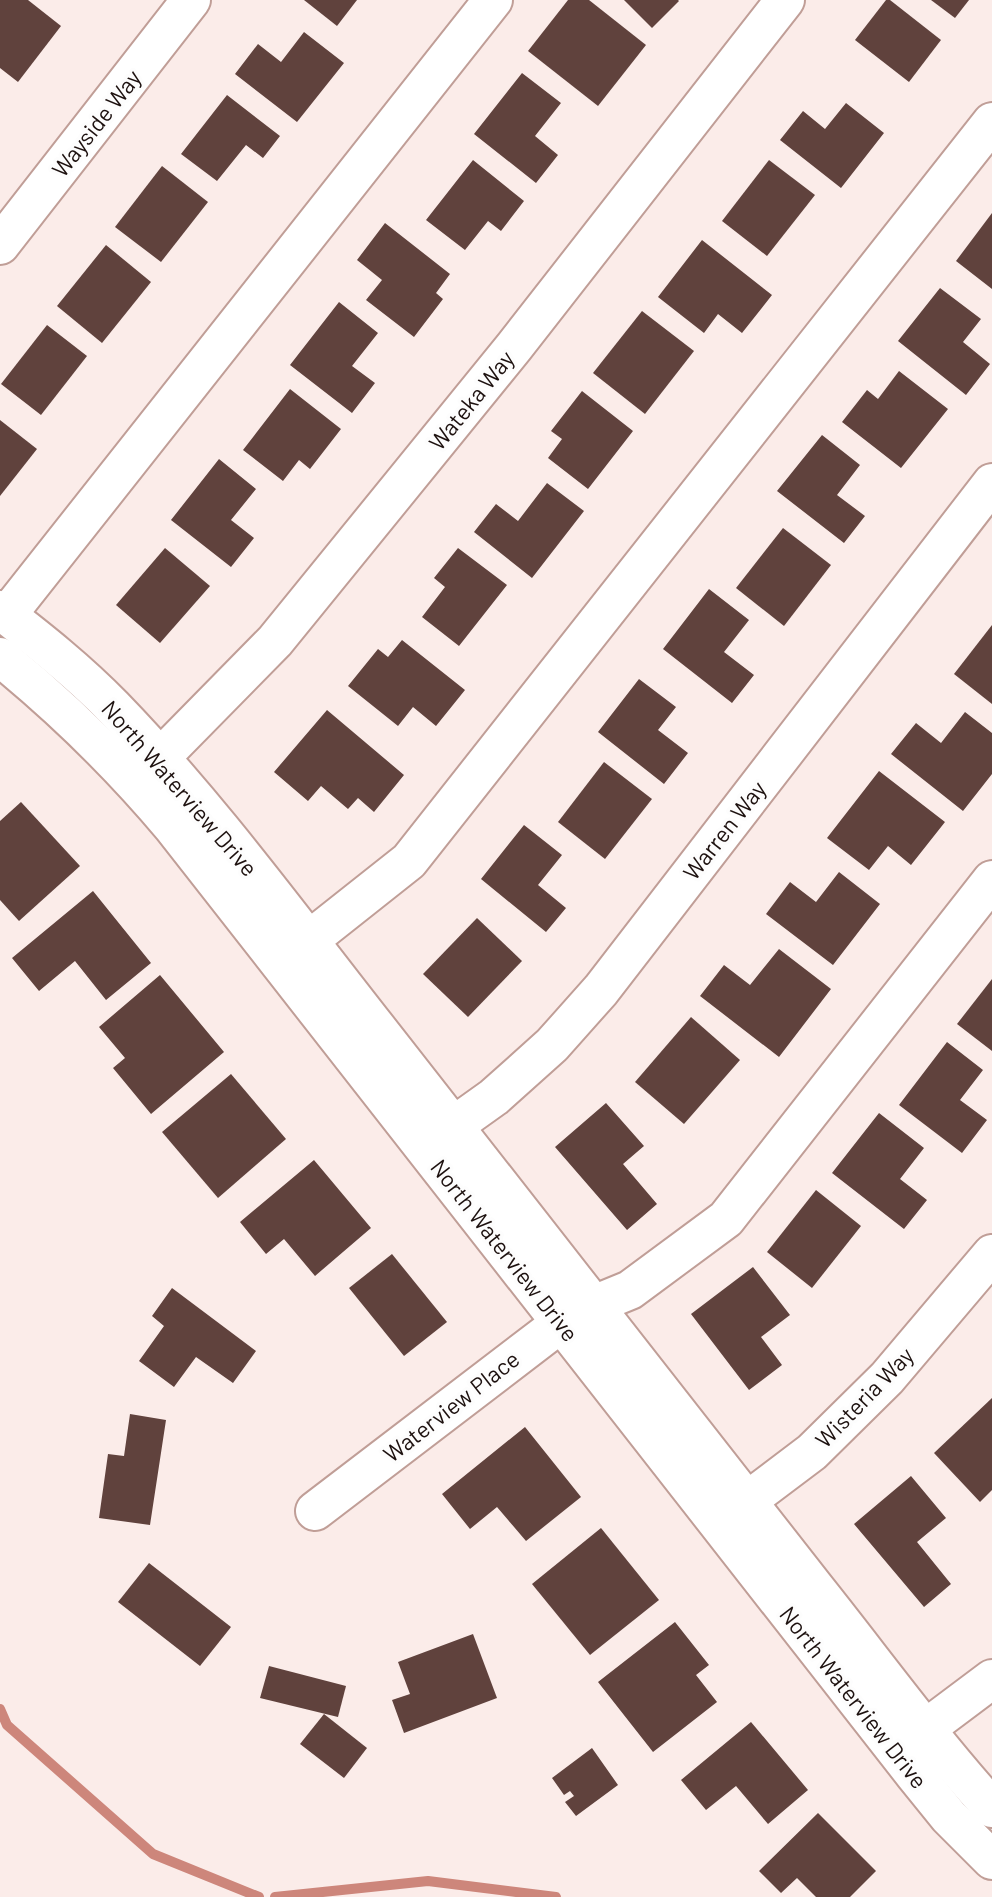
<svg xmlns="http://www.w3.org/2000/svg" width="992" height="1897" font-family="Barlow,sans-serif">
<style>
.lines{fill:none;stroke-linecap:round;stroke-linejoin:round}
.stream{stroke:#cd867b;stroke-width:10}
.building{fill:#60423d}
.minor-casing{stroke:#c09e97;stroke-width:42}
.minor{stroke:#fff;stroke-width:38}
.labels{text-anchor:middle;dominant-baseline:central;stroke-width:7;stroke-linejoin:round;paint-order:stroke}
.street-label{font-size:23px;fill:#1d110f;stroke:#fdfdfd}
</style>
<rect width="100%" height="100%" fill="#fbece9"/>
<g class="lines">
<g class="stream">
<path d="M 0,1709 L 7,1725 L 153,1854 L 259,1897"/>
<path d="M 275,1897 L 428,1881 L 556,1897"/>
</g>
</g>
<g class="building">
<path d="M 0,0 L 28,0 L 61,26 L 18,82 L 0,68 Z"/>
<path d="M 304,0 L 357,0 L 337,26 Z"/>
<path d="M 568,0 L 589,0 L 646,45 L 598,106 L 528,51 Z"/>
<path d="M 624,0 L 678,0 L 679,1 L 652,28 Z"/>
<path d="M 886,0 L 890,0 L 941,40 L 909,82 L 855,40 Z"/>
<path d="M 931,0 L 969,0 L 955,18 Z"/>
<path d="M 304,32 L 344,63 L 297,122 L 235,74 L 258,44 L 281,62 Z"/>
<path d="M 522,73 L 561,103 L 535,136 L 558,155 L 536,183 L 474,134 Z"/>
<path d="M 227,95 L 280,136 L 263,158 L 246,145 L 217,181 L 181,154 Z"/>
<path d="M 846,103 L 884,133 L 841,188 L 780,140 L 803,111 L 825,129 Z"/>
<path d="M 473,160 L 524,201 L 501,231 L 488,221 L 465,250 L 426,220 Z"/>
<path d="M 769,160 L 815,195 L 767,256 L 722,221 Z"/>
<path d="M 162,166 L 208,202 L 161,262 L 115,227 Z"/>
<path d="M 992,213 L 992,289 L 956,261 Z"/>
<path d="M 385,223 L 450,274 L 436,293 L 443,299 L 414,337 L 366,300 L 382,280 L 357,260 Z"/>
<path d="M 702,240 L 772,295 L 742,333 L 718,314 L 704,333 L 658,297 Z"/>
<path d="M 106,245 L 151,282 L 102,343 L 57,306 Z"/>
<path d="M 940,288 L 981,319 L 963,342 L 990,364 L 966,395 L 898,341 Z"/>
<path d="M 339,302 L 378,333 L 352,366 L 375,383 L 352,413 L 290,365 Z"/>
<path d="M 642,311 L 694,351 L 645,414 L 593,373 Z"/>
<path d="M 47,325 L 87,356 L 41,415 L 1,384 Z"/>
<path d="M 899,371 L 948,409 L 901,468 L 842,422 L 867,390 L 878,399 Z"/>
<path d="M 290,389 L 341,429 L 310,469 L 299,460 L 283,481 L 243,450 Z"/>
<path d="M 582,391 L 633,431 L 588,489 L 548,458 L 562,439 L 551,431 Z"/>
<path d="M 0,420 L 37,449 L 0,496 Z"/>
<path d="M 822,435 L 860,465 L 837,495 L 865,516 L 844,543 L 777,491 Z"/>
<path d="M 219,459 L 256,489 L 231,520 L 254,538 L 231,567 L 171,520 Z"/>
<path d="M 547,483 L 584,511 L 532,578 L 474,532 L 496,504 L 518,521 Z"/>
<path d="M 783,528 L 831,565 L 784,626 L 736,588 Z"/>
<path d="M 165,548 L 210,586 L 160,643 L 116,605 Z"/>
<path d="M 458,548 L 507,585 L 459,646 L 422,617 L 445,587 L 434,578 Z"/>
<path d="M 709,589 L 749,620 L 724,652 L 754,675 L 732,703 L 663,649 Z"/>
<path d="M 992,625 L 992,704 L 954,674 Z"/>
<path d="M 402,640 L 465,690 L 436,726 L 413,707 L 398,726 L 348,686 L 378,649 L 388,657 Z"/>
<path d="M 639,679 L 676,707 L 658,730 L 688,753 L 664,784 L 598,732 Z"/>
<path d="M 327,710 L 404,775 L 374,812 L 358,798 L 348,809 L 321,786 L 308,801 L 274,772 Z"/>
<path d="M 965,712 L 992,733 L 992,774 L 963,811 L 891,754 L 916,723 L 941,743 Z"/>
<path d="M 604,762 L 652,799 L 605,859 L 558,822 Z"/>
<path d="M 879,771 L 945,822 L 911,865 L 888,846 L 869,870 L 827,838 Z"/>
<path d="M 21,802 L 80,866 L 19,921 L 0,900 L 0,821 Z"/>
<path d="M 524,825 L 562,855 L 538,885 L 566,908 L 546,932 L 481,879 Z"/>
<path d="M 839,872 L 880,904 L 833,965 L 766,914 L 790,882 L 816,902 Z"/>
<path d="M 93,891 L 151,963 L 106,1000 L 75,961 L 39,991 L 12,958 Z"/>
<path d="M 477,918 L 522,961 L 468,1017 L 423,974 Z"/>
<path d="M 779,949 L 831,989 L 779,1057 L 700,996 L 724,965 L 750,985 Z"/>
<path d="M 160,975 L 224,1052 L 151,1114 L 113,1068 L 125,1058 L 99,1027 Z"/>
<path d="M 992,979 L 992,1051 L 957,1024 Z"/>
<path d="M 691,1017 L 740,1060 L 684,1124 L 635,1082 Z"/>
<path d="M 947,1042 L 983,1070 L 960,1100 L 987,1120 L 962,1153 L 899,1105 Z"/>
<path d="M 231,1074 L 286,1139 L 218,1198 L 162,1132 Z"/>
<path d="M 606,1103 L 644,1146 L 623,1164 L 657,1204 L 627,1230 L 555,1147 Z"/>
<path d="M 879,1113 L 924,1148 L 900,1179 L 927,1200 L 904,1229 L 832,1173 Z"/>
<path d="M 314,1160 L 371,1228 L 315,1276 L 284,1239 L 266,1254 L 240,1222 Z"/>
<path d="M 816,1190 L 861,1226 L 812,1288 L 767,1252 Z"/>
<path d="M 392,1254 L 447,1322 L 404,1356 L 349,1288 Z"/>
<path d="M 753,1267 L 790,1315 L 761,1337 L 782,1365 L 749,1390 L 691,1314 Z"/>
<path d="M 172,1288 L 256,1351 L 233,1383 L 196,1357 L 174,1387 L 139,1361 L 164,1326 L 152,1316 Z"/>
<path d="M 992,1398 L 992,1490 L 980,1502 L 934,1453 Z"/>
<path d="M 130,1414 L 166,1420 L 150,1525 L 99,1518 L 108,1454 L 124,1456 Z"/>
<path d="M 525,1427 L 581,1497 L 526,1541 L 497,1507 L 470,1529 L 442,1494 Z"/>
<path d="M 911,1476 L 946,1518 L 917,1542 L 951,1584 L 924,1607 L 854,1524 Z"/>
<path d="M 601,1528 L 659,1600 L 590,1655 L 532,1584 Z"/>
<path d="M 149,1563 L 231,1627 L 200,1666 L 118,1602 Z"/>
<path d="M 675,1622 L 709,1665 L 696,1675 L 717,1702 L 653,1752 L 598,1682 Z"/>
<path d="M 473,1634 L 497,1698 L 404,1733 L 392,1700 L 410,1694 L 398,1662 Z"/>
<path d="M 269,1666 L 346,1686 L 338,1717 L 260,1698 Z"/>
<path d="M 324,1714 L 367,1748 L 344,1778 L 300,1744 Z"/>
<path d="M 751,1722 L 808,1790 L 768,1824 L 736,1786 L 706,1810 L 681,1780 Z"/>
<path d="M 592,1748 L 618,1785 L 576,1816 L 565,1802 L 574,1796 L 570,1791 L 564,1795 L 552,1778 Z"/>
<path d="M 818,1813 L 876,1871 L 850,1897 L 816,1897 L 797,1878 L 781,1893 L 759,1871 Z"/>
</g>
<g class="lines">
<g class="minor-casing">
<g id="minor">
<path d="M 0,245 L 191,0"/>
<path d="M 0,610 C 39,640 78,671 113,707 C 209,806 291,919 376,1027 C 522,1215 668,1402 815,1588 C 874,1662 929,1738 992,1808"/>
<path d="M 7,615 L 493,0"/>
<path d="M 0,657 C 64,709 120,764 173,827 L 915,1775 L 949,1817 L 992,1860"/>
<path d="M 140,775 L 160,758 L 275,641 L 514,347 L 785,0"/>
<path d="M 308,941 L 409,861 L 992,122"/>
<path d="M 431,1142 L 494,1097 L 552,1045 L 601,990 L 992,483"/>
<path d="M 315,1511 L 561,1323 L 591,1306 L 630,1290 L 726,1219 L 992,880"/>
<path d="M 726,1517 L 812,1452 L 887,1378 L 992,1254"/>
<path d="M 924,1730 L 992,1679"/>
</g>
</g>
<use href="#minor" class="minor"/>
</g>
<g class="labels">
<g class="street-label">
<text transform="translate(96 123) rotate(-52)">Wayside Way</text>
<text transform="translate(471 400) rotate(-51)">Wateka Way</text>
<text transform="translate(180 788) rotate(49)">North Waterview Drive</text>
<text transform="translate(724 830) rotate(-52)">Warren Way</text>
<text transform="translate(505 1250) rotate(52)">North Waterview Drive</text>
<text transform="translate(864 1397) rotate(-46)">Wisteria Way</text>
<text transform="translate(451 1406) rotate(-38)">Waterview Place</text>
<text transform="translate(854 1697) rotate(52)">North Waterview Drive</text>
</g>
</g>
</svg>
